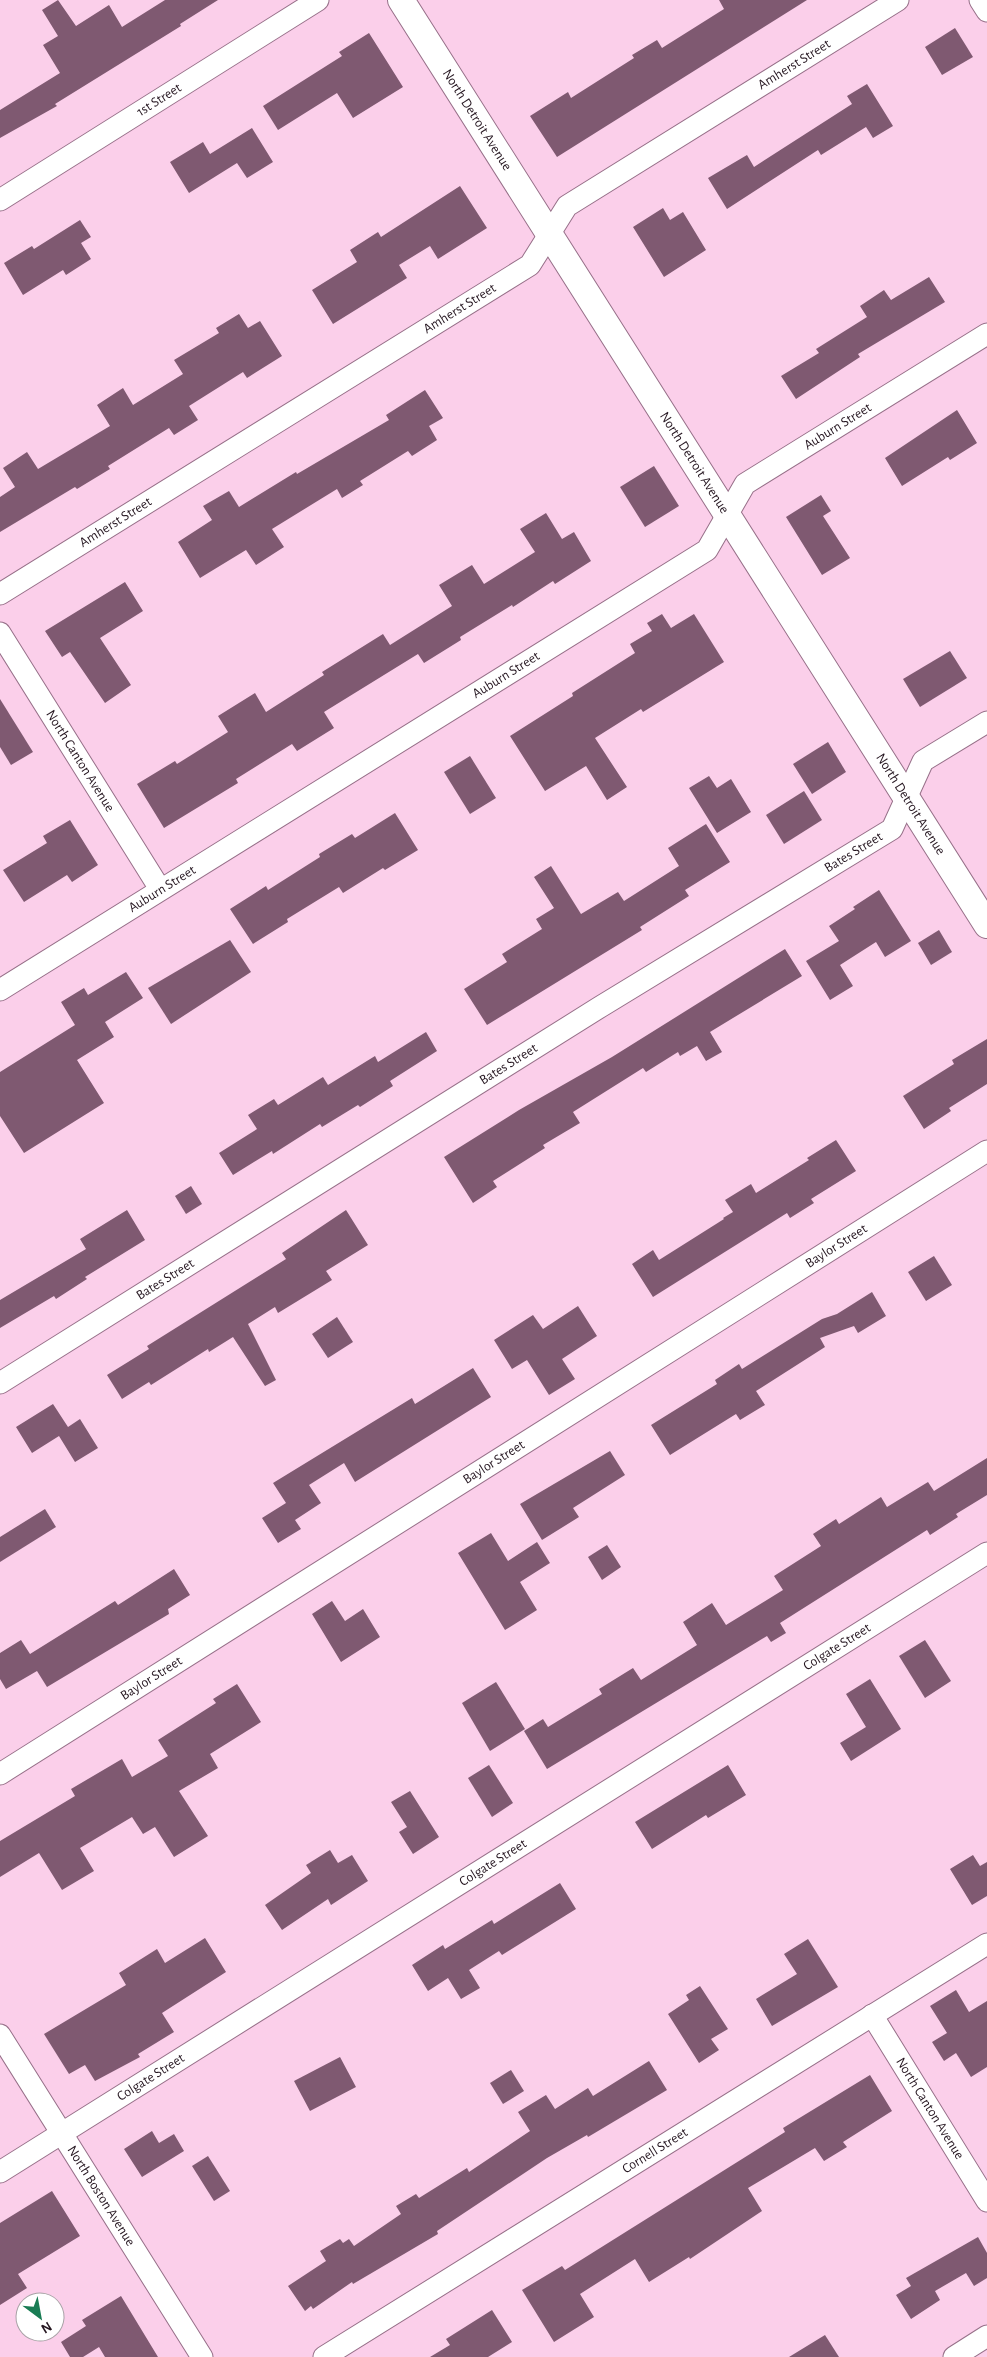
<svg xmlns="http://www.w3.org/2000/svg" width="987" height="2357" font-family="'Alegreya Sans',sans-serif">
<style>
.building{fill:#7f5971}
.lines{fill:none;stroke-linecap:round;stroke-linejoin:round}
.minor-casing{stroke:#977089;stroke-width:23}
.tertiary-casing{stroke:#977089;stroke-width:28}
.minor{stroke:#fff;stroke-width:21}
.tertiary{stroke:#fff;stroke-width:26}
.labels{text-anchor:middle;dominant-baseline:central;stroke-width:5;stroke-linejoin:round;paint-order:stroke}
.street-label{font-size:14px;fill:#251620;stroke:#fff}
</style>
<rect width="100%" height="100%" fill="#fbcfea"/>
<g class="building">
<path d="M 58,0 L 76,26 L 109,5 L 122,27 L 165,0 L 218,0 L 180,24 L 181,26 L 55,104 L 57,106 L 0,138 L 0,110 L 60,73 L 43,45 L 58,36 L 42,10 Z"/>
<path d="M 719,0 L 807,0 L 557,157 L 530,116 L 568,92 L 571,98 L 634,58 L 632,55 L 657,40 L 662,48 L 724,9 Z"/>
<path d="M 955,28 L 973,57 L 942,75 L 925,47 Z"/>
<path d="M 369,33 L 403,87 L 353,118 L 337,93 L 278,130 L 263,106 L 342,56 L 339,52 Z"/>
<path d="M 867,84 L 893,126 L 873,138 L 866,127 L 821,155 L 818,150 L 727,209 L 708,178 L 747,155 L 754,167 L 852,104 L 847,96 Z"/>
<path d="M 252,128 L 273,162 L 247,178 L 237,163 L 189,193 L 170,162 L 203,142 L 210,154 Z"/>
<path d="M 460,186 L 487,228 L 438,259 L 430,246 L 399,265 L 407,278 L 333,324 L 312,290 L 357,262 L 350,250 L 378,232 L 381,237 Z"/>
<path d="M 663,208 L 670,220 L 683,212 L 706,250 L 664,277 L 633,227 Z"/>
<path d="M 80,220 L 91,237 L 81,243 L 91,259 L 66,275 L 63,270 L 23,295 L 4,263 L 32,246 L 34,249 Z"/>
<path d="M 929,277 L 945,302 L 858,354 L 860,357 L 796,399 L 781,376 L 819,353 L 816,349 L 867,317 L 860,306 L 884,290 L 891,300 Z"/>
<path d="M 239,314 L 248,328 L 260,321 L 282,356 L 247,378 L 243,372 L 189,406 L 198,420 L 174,435 L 169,428 L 108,466 L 110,469 L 77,489 L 75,487 L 0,532 L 0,497 L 15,487 L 3,468 L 27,452 L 38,469 L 110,426 L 97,405 L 123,388 L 133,405 L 183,374 L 174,360 L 219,333 L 216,328 Z"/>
<path d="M 425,390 L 443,418 L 429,426 L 437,440 L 412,456 L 408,451 L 360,481 L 363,485 L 342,498 L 337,489 L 272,529 L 284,547 L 256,565 L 246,550 L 200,578 L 178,542 L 212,520 L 203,506 L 229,491 L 239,507 L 296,472 L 297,474 L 389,420 L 386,415 Z"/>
<path d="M 957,410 L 977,443 L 950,460 L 948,457 L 902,486 L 885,458 Z"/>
<path d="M 654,466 L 679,506 L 645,527 L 620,487 Z"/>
<path d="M 821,495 L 831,511 L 823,516 L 850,558 L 822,575 L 786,517 Z"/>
<path d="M 546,513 L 562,539 L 574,532 L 591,561 L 555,584 L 553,581 L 513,607 L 512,605 L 460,637 L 461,640 L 424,663 L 418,654 L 324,712 L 334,728 L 297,751 L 292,744 L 236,779 L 238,783 L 164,828 L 137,784 L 175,761 L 177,764 L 228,732 L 218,716 L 255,693 L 266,712 L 324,675 L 322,672 L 383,634 L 390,645 L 452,606 L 439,585 L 472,565 L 484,584 L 535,552 L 520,529 Z"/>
<path d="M 125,582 L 143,611 L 100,638 L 131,685 L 105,703 L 70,652 L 62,657 L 45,631 Z"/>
<path d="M 662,614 L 671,628 L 694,614 L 724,662 L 643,712 L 641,709 L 595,738 L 627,787 L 607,800 L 586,766 L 545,791 L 510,736 L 573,696 L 572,693 L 635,653 L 630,644 L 652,631 L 647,623 Z"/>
<path d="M 950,651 L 967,678 L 920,707 L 903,679 Z"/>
<path d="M 0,699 L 33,752 L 11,765 L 0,747 Z"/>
<path d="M 828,742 L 846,772 L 812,794 L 793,764 Z"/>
<path d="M 470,756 L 496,798 L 470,814 L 444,772 Z"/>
<path d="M 709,776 L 717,788 L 731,779 L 751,812 L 717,833 L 689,788 Z"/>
<path d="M 804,791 L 822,820 L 784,844 L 766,815 Z"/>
<path d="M 395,813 L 418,850 L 385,870 L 383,868 L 343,893 L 339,887 L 287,919 L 288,922 L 253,944 L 230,909 L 266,886 L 268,890 L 320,857 L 319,854 L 352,834 L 355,838 Z"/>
<path d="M 70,820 L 98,865 L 72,882 L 67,875 L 24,902 L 3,870 L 47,843 L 43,836 Z"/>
<path d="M 706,824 L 730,862 L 685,890 L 689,896 L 640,927 L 642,930 L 487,1025 L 464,989 L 507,962 L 502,954 L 542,929 L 536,919 L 554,908 L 534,877 L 551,866 L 581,914 L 618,892 L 624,901 L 679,866 L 668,848 Z"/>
<path d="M 879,890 L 911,941 L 885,957 L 876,942 L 840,965 L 853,986 L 830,1000 L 806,961 L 839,941 L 829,926 L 855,909 L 853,907 Z"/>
<path d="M 939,930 L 952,952 L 931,965 L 918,943 Z"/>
<path d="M 230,940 L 251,972 L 171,1024 L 148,988 Z"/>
<path d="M 785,949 L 802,976 L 710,1032 L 722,1052 L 706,1061 L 697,1046 L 680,1056 L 678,1052 L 646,1072 L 643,1068 L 573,1112 L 580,1123 L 543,1145 L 545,1148 L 493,1181 L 497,1187 L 473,1203 L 444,1157 L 519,1110 L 612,1057 Z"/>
<path d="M 126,972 L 143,998 L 105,1022 L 114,1037 L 77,1060 L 104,1103 L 24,1153 L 0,1116 L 0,1072 L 75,1025 L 61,1002 L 84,988 L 88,995 Z"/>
<path d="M 426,1032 L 437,1051 L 390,1081 L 393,1086 L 360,1107 L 358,1105 L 322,1127 L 320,1124 L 273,1154 L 272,1151 L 233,1175 L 219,1153 L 257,1129 L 248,1115 L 274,1099 L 278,1105 L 323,1077 L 328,1085 L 375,1056 L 378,1062 Z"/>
<path d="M 987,1039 L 987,1084 L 949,1108 L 951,1111 L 924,1129 L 903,1096 L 954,1064 L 952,1060 Z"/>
<path d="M 836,1140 L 856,1171 L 811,1199 L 814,1203 L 790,1218 L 787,1213 L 653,1297 L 632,1264 L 653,1250 L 659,1260 L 724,1219 L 723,1218 L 733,1212 L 725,1200 L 751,1184 L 756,1193 L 809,1160 L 807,1158 Z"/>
<path d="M 191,1186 L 202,1204 L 186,1214 L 175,1196 Z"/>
<path d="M 127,1210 L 145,1240 L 85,1277 L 87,1279 L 56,1299 L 54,1296 L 0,1328 L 0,1300 L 86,1249 L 80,1239 Z"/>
<path d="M 346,1210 L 368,1245 L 326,1271 L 332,1280 L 278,1313 L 275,1307 L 248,1324 L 276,1380 L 265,1386 L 233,1337 L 209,1352 L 208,1349 L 151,1385 L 149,1382 L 122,1399 L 107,1375 L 149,1349 L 147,1346 L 286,1259 L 282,1253 Z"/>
<path d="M 934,1256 L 952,1285 L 926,1301 L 908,1272 Z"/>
<path d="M 872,1292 L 886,1316 L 858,1333 L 854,1326 L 820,1338 L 825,1347 L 756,1391 L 765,1405 L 740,1420 L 736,1414 L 670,1455 L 651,1425 L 717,1384 L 715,1380 L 739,1364 L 742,1369 L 822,1319 L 837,1314 Z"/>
<path d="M 578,1306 L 597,1336 L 562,1359 L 575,1379 L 549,1395 L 527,1360 L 512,1369 L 494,1340 L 533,1315 L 543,1329 Z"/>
<path d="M 337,1317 L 353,1342 L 328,1358 L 312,1334 Z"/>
<path d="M 473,1368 L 491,1397 L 355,1482 L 344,1463 L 309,1485 L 321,1503 L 295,1520 L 301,1529 L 278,1543 L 262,1518 L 286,1503 L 273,1483 L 412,1398 L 415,1404 Z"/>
<path d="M 53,1404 L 68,1427 L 80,1419 L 98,1448 L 75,1462 L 59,1436 L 32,1453 L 16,1427 Z"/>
<path d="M 610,1451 L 625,1475 L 573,1508 L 579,1517 L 542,1540 L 520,1504 Z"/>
<path d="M 987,1458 L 987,1495 L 956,1514 L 958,1517 L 930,1535 L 927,1530 L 780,1623 L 786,1633 L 771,1642 L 767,1636 L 547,1769 L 524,1731 L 543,1719 L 548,1727 L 602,1694 L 599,1689 L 633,1668 L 641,1680 L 697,1645 L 683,1622 L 712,1603 L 726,1625 L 783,1590 L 774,1576 L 821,1546 L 813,1534 L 836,1519 L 839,1524 L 881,1497 L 887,1507 L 928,1482 L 934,1491 Z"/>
<path d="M 45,1509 L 56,1527 L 0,1562 L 0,1537 Z"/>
<path d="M 491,1533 L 508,1561 L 537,1542 L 550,1563 L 520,1582 L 537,1610 L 505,1630 L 458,1553 Z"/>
<path d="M 607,1545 L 621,1567 L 602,1580 L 588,1557 Z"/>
<path d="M 174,1569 L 190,1595 L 168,1609 L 169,1614 L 47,1687 L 37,1671 L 6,1689 L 0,1679 L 0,1653 L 21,1640 L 30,1654 L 115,1601 L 118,1605 Z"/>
<path d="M 332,1601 L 345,1621 L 363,1609 L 380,1637 L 341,1662 L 312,1614 Z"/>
<path d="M 925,1640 L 951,1681 L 925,1698 L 899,1656 Z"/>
<path d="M 870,1679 L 901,1729 L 851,1761 L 840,1743 L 866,1727 L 846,1694 Z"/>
<path d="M 496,1682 L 525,1729 L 490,1751 L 462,1703 Z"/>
<path d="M 237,1684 L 261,1722 L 210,1754 L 218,1768 L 179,1791 L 208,1836 L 174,1857 L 155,1827 L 143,1834 L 132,1817 L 80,1848 L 94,1871 L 62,1890 L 39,1853 L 0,1877 L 0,1841 L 75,1796 L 71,1789 L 122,1759 L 132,1777 L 168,1756 L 158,1740 L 216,1703 L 213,1699 Z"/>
<path d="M 489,1765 L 513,1803 L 492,1817 L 468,1778 Z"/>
<path d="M 728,1765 L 746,1795 L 708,1818 L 706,1815 L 652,1849 L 635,1822 Z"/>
<path d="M 410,1791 L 439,1837 L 413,1854 L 399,1832 L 407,1827 L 391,1802 Z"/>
<path d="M 330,1850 L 338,1863 L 352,1855 L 368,1881 L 331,1905 L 328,1899 L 282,1930 L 265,1905 L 311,1873 L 306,1865 Z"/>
<path d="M 973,1855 L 980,1866 L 987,1862 L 987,1896 L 972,1905 L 950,1869 Z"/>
<path d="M 560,1883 L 576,1909 L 502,1955 L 499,1951 L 469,1970 L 480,1988 L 461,1999 L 448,1978 L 428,1991 L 412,1965 L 443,1945 L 445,1949 L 492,1920 L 494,1924 Z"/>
<path d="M 205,1938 L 226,1972 L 162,2013 L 174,2032 L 138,2054 L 140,2057 L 95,2081 L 85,2065 L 69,2074 L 44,2034 L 126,1985 L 119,1973 L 157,1949 L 165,1963 Z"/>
<path d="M 808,1939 L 838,1987 L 772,2026 L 756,1999 L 797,1974 L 784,1954 Z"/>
<path d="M 700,1986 L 728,2029 L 711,2039 L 719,2050 L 699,2063 L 668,2014 L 689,2000 L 686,1995 Z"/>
<path d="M 956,1990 L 969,2012 L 987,2001 L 987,2067 L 971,2077 L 956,2053 L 944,2061 L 932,2042 L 947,2033 L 930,2006 Z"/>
<path d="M 340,2057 L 356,2087 L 310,2111 L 294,2081 Z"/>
<path d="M 649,2061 L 667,2090 L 588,2137 L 587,2135 L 547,2158 L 437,2231 L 438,2234 L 353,2284 L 352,2282 L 313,2309 L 311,2306 L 305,2311 L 288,2286 L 326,2261 L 320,2251 L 340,2239 L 343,2243 L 349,2239 L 354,2246 L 401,2214 L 396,2206 L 416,2194 L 419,2198 L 467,2168 L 469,2172 L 530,2131 L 518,2112 L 546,2095 L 555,2109 L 588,2088 L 593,2096 Z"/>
<path d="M 511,2070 L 524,2091 L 503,2104 L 490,2083 Z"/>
<path d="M 870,2075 L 892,2111 L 843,2142 L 847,2147 L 824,2161 L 815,2148 L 748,2188 L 762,2211 L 690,2259 L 689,2257 L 649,2282 L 635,2259 L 580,2294 L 594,2317 L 554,2342 L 522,2290 L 562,2266 L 565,2270 L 785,2132 L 783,2128 Z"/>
<path d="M 152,2131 L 159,2143 L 174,2134 L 184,2151 L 142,2177 L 124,2149 Z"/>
<path d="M 208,2156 L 230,2191 L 214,2201 L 192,2166 Z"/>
<path d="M 52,2191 L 80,2236 L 18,2274 L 27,2288 L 0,2305 L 0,2223 Z"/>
<path d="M 978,2237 L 987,2253 L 987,2278 L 974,2286 L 966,2273 L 935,2291 L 940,2300 L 911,2319 L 896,2295 L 911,2286 L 906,2278 Z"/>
<path d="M 121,2296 L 158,2357 L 105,2357 L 99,2347 L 83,2357 L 70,2357 L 61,2342 L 86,2326 L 82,2320 Z"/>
<path d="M 492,2310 L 512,2342 L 488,2357 L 430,2357 L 450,2345 L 446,2339 Z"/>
<path d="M 825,2335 L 839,2357 L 789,2357 Z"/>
</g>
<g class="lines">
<g class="minor-casing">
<g id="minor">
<path d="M 980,0 L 987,11"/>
<path id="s1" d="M 0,200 L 318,0"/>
<path id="s2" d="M 0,594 L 530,265 L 567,206 L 898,0"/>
<path id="s3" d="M 0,633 L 160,889"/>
<path id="s4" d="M 0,990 L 707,550 L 745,484 L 987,334"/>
<path id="s5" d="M 0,1383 L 600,1007 L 892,829 L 923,761 L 987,722"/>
<path id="s6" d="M 0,1774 L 987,1151"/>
<path id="s7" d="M 872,2015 L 987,2201"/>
<path id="s8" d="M 0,2035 L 202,2357"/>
<path id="s9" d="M 0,2172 L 987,1553"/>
<path id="s10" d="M 324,2357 L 987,1944"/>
<path d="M 954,2357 L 987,2336"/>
</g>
</g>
<g class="tertiary-casing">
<g id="tertiary">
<path id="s11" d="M 401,0 L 987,925"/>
</g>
</g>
<use href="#minor" class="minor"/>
<use href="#tertiary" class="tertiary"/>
</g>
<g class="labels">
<g class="street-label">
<text stroke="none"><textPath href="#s2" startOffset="961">Amherst Street</textPath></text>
<text stroke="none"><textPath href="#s1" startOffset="188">1st Street</textPath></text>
<text stroke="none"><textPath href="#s11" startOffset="142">North Detroit Avenue</textPath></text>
<text stroke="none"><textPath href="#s2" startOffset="541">Amherst Street</textPath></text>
<text stroke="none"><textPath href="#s4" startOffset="1018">Auburn Street</textPath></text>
<text stroke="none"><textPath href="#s11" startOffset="548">North Detroit Avenue</textPath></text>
<text stroke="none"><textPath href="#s2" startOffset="136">Amherst Street</textPath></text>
<text stroke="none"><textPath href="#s4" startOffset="596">Auburn Street</textPath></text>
<text stroke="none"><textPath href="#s3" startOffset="151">North Canton Avenue</textPath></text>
<text stroke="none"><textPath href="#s11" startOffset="952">North Detroit Avenue</textPath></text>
<text stroke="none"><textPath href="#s5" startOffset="1005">Bates Street</textPath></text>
<text stroke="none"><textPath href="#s4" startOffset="191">Auburn Street</textPath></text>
<text stroke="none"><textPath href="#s5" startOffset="600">Bates Street</textPath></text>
<text stroke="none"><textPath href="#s6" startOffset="989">Baylor Street</textPath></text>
<text stroke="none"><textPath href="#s5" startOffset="195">Bates Street</textPath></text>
<text stroke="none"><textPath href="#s6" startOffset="584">Baylor Street</textPath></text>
<text stroke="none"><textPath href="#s9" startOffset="988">Colgate Street</textPath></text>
<text stroke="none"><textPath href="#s6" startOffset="179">Baylor Street</textPath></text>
<text stroke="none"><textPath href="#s9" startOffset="582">Colgate Street</textPath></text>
<text stroke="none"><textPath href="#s9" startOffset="178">Colgate Street</textPath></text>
<text stroke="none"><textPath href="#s7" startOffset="110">North Canton Avenue</textPath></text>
<text stroke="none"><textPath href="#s10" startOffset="390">Cornell Street</textPath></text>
<text stroke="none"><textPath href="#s8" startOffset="190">North Boston Avenue</textPath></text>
</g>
</g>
<g transform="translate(40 2317) rotate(148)"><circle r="24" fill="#ffffff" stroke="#a8a2a6"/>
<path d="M0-4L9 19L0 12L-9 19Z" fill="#197c54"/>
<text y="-8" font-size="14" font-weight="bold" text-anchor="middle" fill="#251620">N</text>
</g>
</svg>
